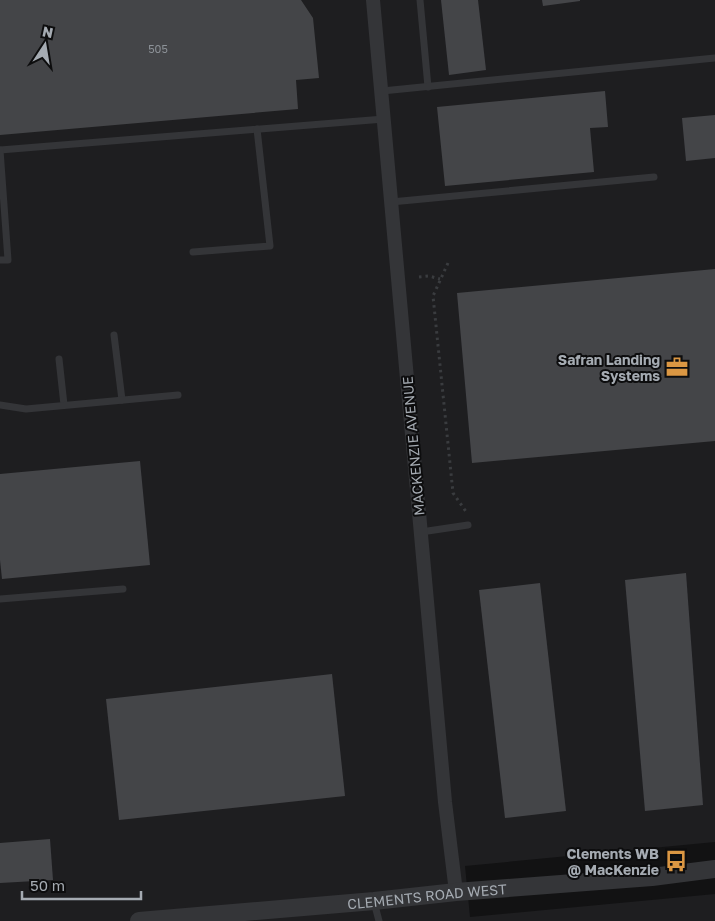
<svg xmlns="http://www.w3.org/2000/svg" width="715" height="921" font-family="'Golos Text',sans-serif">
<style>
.built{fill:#1e1e20}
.building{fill:#444548}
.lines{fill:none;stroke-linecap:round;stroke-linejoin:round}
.path{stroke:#3a3c3f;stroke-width:3;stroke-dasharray:2.5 4;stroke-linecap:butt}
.service{stroke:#343538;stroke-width:7}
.minor{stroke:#343538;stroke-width:14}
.tertiary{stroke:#343538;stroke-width:18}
.labels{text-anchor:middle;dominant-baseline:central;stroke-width:4;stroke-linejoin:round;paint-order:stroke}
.number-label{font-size:11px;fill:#8d9298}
.poi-label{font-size:14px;font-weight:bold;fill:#a5abb2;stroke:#0d0d0e;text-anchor:end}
.street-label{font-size:14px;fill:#a5abb2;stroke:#0d0d0e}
</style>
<rect width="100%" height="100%" fill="#121213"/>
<path class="built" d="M 0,0 L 715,0 L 715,842 L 465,866 L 470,917 L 715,894 L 715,921 L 0,921 Z"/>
<g class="building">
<path d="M 0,0 L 301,0 L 313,18 L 319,78 L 296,80 L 298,109 L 0,135 Z"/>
<path d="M 441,0 L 478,0 L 486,70 L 449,75 Z"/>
<path d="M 542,0 L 580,0 L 580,1 L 543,6 Z"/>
<path d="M 605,91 L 608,127 L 590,128 L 594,172 L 445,186 L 437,107 Z"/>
<path d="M 715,115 L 715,158 L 686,161 L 682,118 Z"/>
<path d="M 715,269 L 715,441 L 472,463 L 457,293 Z"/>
<path d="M 140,461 L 150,565 L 2,579 L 0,560 L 0,474 Z"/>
<path d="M 686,573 L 703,805 L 645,811 L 625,580 Z"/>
<path d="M 540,583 L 566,811 L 505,818 L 479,590 Z"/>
<path d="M 332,674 L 345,796 L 119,820 L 106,699 Z"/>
<path d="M 50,839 L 53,880 L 0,883 L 0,843 Z"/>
</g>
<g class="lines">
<g class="path">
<path d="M 448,263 L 433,296 L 453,493 L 467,513"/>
<path d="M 419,277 L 429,276 L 440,279"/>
</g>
<g class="service">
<path d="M 420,0 L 428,87"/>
<path d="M 382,91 L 715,58"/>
<path d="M 0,150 L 384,119"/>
<path d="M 391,202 L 654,177"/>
<path d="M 193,252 L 270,246 L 257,129"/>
<path d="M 0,260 L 8,260 L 0,150"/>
<path d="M 114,335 L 122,400"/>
<path d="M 59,359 L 64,405"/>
<path d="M 0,405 L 26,409 L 178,395"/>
<path d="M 421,532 L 468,525"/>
<path d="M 0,599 L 123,589"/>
<path d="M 374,902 L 379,921"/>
</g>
<path class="minor" d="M 373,0 L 445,802 L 456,892"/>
<path class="tertiary" id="s1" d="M 139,921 L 374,901 L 456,892 L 652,877 L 715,869"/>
</g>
<defs>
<g id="office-bare" transform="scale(1.725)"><path d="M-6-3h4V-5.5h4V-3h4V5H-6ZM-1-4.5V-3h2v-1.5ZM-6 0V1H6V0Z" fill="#db9743" stroke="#0d0d0e" stroke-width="2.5" paint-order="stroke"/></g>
<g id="bus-bare" transform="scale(1.725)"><path d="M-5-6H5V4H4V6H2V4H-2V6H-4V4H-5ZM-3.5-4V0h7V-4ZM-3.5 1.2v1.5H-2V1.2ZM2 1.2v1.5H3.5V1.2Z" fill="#db9743" stroke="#0d0d0e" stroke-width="2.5" paint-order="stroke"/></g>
</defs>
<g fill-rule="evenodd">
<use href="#office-bare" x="677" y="367"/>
<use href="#bus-bare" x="676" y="861"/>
</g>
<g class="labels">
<g class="number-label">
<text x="158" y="48">505</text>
</g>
<g class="poi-label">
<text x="660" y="359">Safran Landing<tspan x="660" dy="16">Systems</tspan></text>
<text x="659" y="853">Clements WB<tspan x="659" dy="16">@ MacKenzie</tspan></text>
</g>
<g class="street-label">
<text transform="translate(413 446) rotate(-95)">MACKENZIE AVENUE</text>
<text stroke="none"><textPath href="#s1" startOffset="289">CLEMENTS ROAD WEST</textPath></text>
</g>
</g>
<g transform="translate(45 45) rotate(12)" stroke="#0d0d0e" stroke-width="4" paint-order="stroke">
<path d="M0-4L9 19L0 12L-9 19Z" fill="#a5abb2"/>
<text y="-8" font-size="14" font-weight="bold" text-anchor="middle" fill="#a5abb2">N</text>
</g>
<path d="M22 891v8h119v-8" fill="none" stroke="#a5abb2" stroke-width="2.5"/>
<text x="30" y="891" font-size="15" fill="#a5abb2" stroke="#0d0d0e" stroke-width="4" paint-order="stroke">50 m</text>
</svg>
